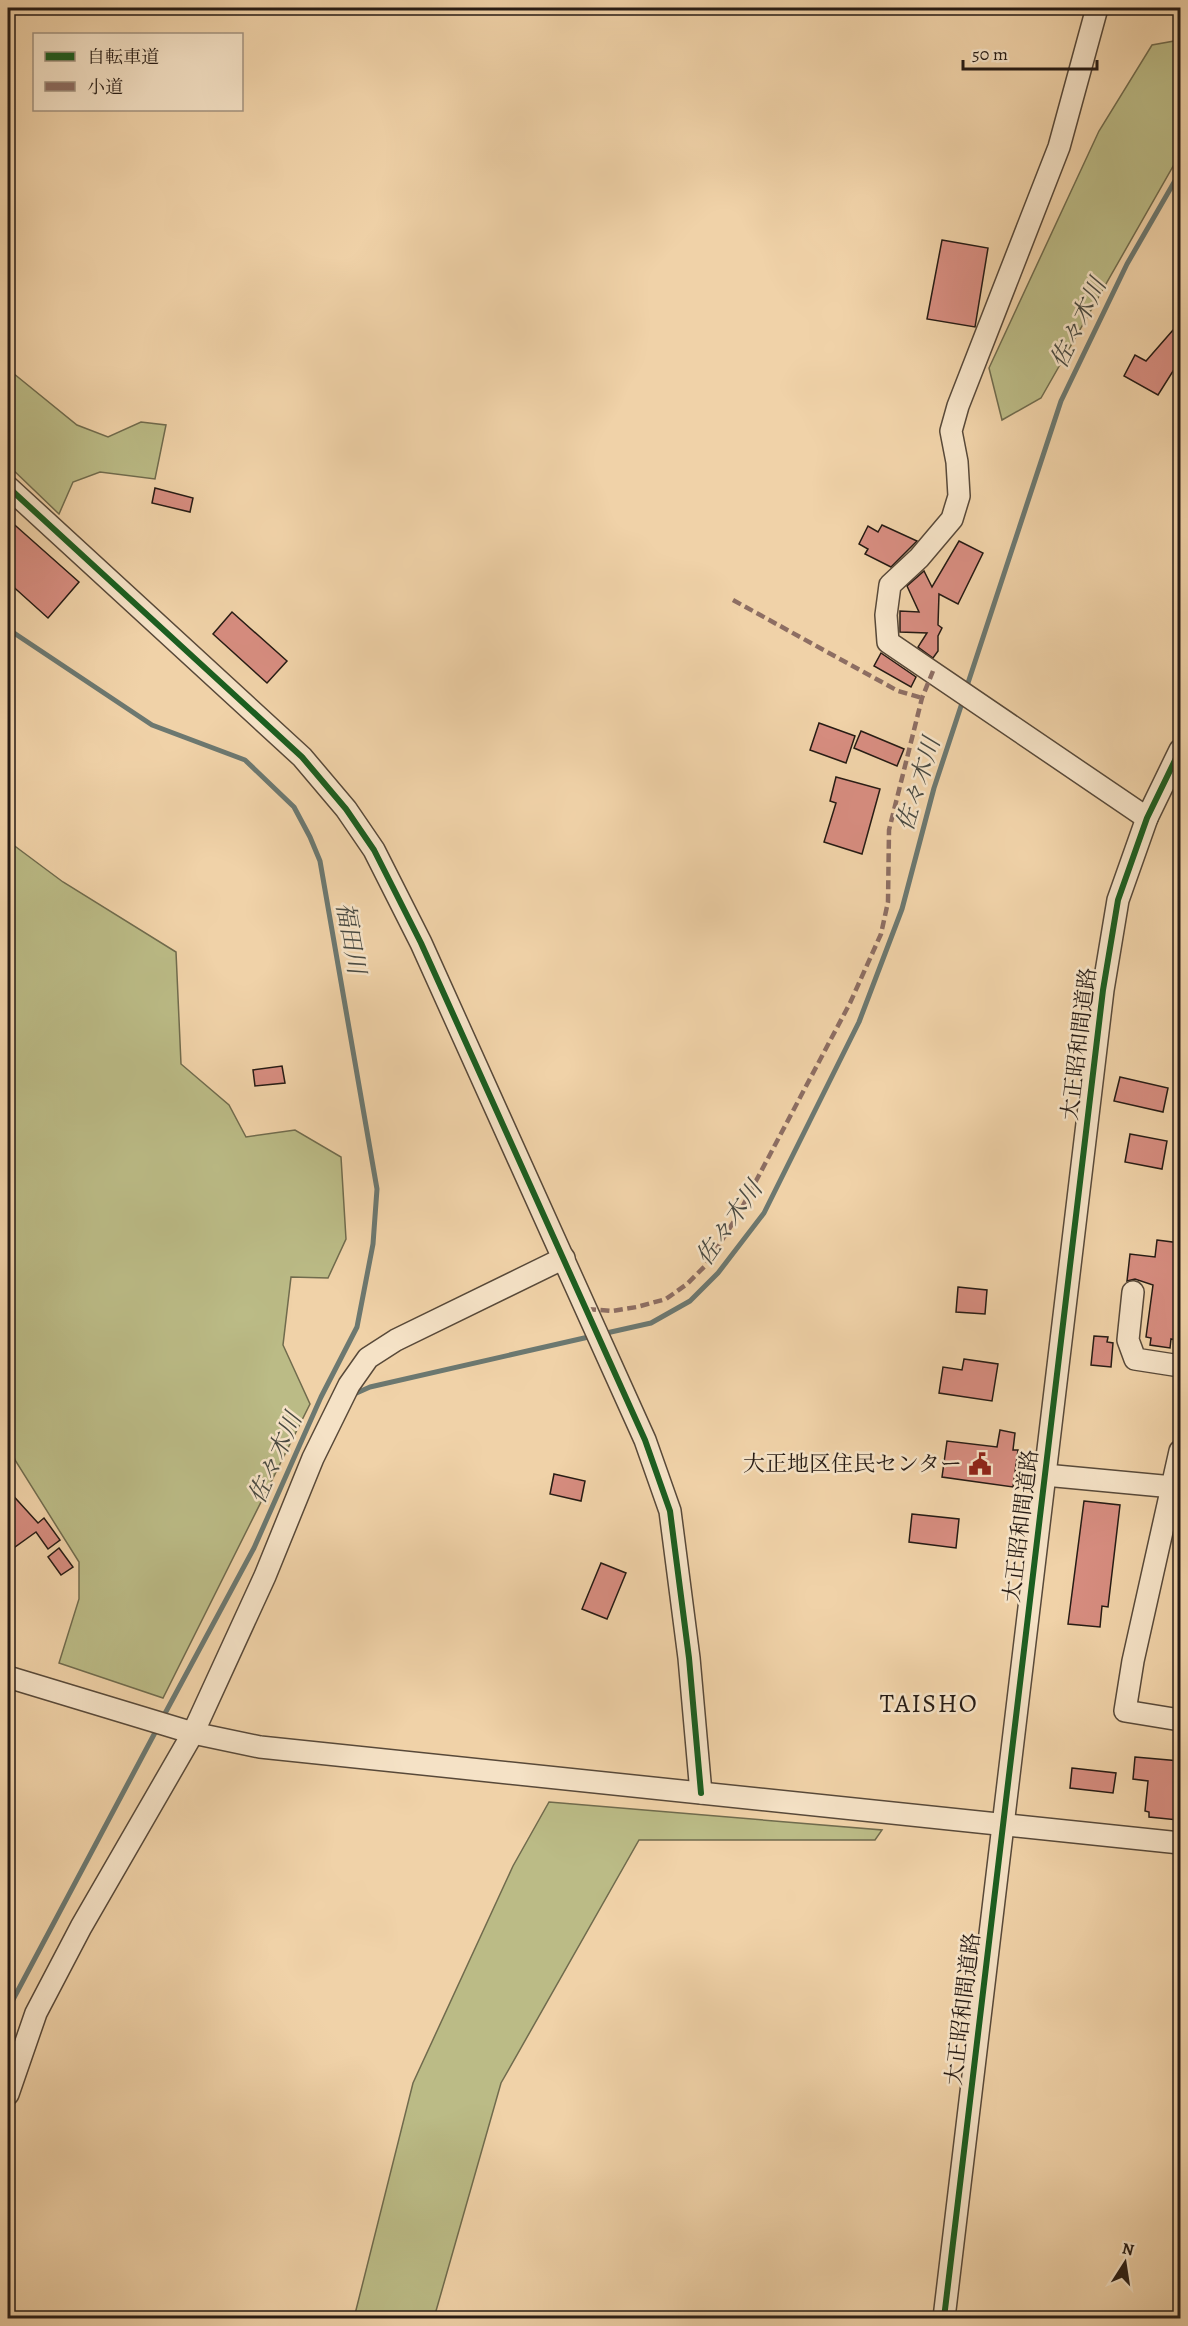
<svg xmlns="http://www.w3.org/2000/svg" width="1188" height="2326" font-family="Alegreya,'Noto Serif JP',serif">
<style>
.green{fill:#bbbb86;stroke:#706b4d;stroke-width:1.5}
.lines{fill:none;stroke-linecap:round;stroke-linejoin:round}
.stream{stroke:#6c7870;stroke-width:5}
.building{fill:#d78d80;stroke:#261b14;stroke-width:1.5}
.minor-casing{stroke:#584939;stroke-width:24}
.minor{stroke:#f5e2c6;stroke-width:21}
.quiet{stroke:#8d6e63;stroke-width:4.5;stroke-dasharray:9 4.5;stroke-linecap:butt}
.cycleway-casing{stroke:#f5e2c6;stroke-width:10}
.cycleway{stroke:#1b5e20;stroke-width:6}
.labels{text-anchor:middle;dominant-baseline:central;stroke-width:5;stroke-linejoin:round;paint-order:stroke}
.street-label{font-size:22px;fill:#261b14;stroke:#f5e2c6}
.poi-label{font-size:22px;fill:#261b14;stroke:#f5e2c6;text-anchor:end}
.water-label{font-size:24px;font-style:italic;fill:#494a42;stroke:#f5e2c6}
.quarter-label{font-size:26px;letter-spacing:1.5px;fill:#261b14;stroke:#f5e2c6}
</style>
<rect width="100%" height="100%" fill="#f0d2a8"/>
<filter id="stains"><feTurbulence type="fractalNoise" baseFrequency=".00333" numOctaves="4"/><feColorMatrix values="0 0 0 0 .2 0 0 0 0 .09 0 0 0 0 .02 0 0 0 .5 -.17"/></filter>
<radialGradient id="worn" r=".72"><stop offset=".6" stop-color="#630" stop-opacity="0"/><stop offset="1" stop-color="#630" stop-opacity=".3"/></radialGradient>
<g class="green">
<path d="M 1180,40 L 1180,154 L 1041,398 L 1002,420 L 989,368 L 1099,131 L 1152,45 Z"/>
<path d="M 8,369 L 77,425 L 108,437 L 141,422 L 166,425 L 155,479 L 100,472 L 73,482 L 59,514 L 8,465 Z"/>
<path d="M 8,841 L 63,882 L 176,952 L 181,1064 L 229,1105 L 246,1137 L 295,1130 L 341,1157 L 346,1239 L 328,1278 L 291,1277 L 283,1345 L 310,1404 L 163,1698 L 59,1663 L 79,1599 L 79,1562 L 15,1460 L 8,1439 Z"/>
<path d="M 549,1802 L 882,1830 L 875,1840 L 639,1840 L 501,2083 L 434,2318 L 354,2318 L 413,2083 L 513,1866 Z"/>
</g>
<g class="lines">
<g class="stream">
<path d="M 8,629 L 152,725 L 245,760 L 294,807 L 310,837 L 320,861 L 377,1189 L 373,1244 L 357,1327 L 321,1397 L 254,1548 L 162,1719"/>
<path d="M 966,689 L 1061,401 L 1127,264 L 1180,172"/>
<path d="M 602,1334 L 651,1323 L 690,1301 L 718,1273 L 764,1213 L 859,1022 L 902,909 L 934,788 L 963,700"/>
<path d="M 352,1395 L 370,1387 L 593,1336"/>
<path d="M 8,2009 L 158,1727"/>
</g>
</g>
<g class="building">
<path d="M 942,240 L 988,248 L 975,327 L 927,319 Z"/>
<path d="M 1180,322 L 1180,360 L 1158,395 L 1124,376 L 1135,355 L 1146,361 Z"/>
<path d="M 155,488 L 193,498 L 190,512 L 152,503 Z"/>
<path d="M 8,519 L 79,582 L 48,618 L 8,582 Z"/>
<path d="M 882,525 L 917,541 L 891,567 L 865,554 L 868,549 L 859,544 L 868,526 L 878,532 Z"/>
<path d="M 959,541 L 983,553 L 958,604 L 939,594 L 938,625 L 942,628 L 938,636 L 938,651 L 933,658 L 918,647 L 927,633 L 900,632 L 900,611 L 919,612 L 907,586 L 924,571 L 932,587 Z"/>
<path d="M 232,612 L 287,661 L 267,683 L 213,634 Z"/>
<path d="M 881,653 L 916,677 L 911,687 L 874,666 Z"/>
<path d="M 819,723 L 855,736 L 846,763 L 810,750 Z"/>
<path d="M 861,731 L 904,749 L 897,766 L 854,748 Z"/>
<path d="M 836,777 L 880,789 L 862,854 L 824,842 L 836,803 L 830,801 Z"/>
<path d="M 282,1066 L 285,1083 L 255,1086 L 253,1070 Z"/>
<path d="M 1120,1077 L 1168,1088 L 1163,1112 L 1114,1101 Z"/>
<path d="M 1130,1134 L 1167,1141 L 1162,1169 L 1125,1162 Z"/>
<path d="M 1157,1240 L 1180,1243 L 1180,1341 L 1171,1339 L 1170,1348 L 1150,1345 L 1151,1338 L 1146,1337 L 1153,1285 L 1135,1279 L 1127,1281 L 1130,1254 L 1155,1257 Z"/>
<path d="M 958,1287 L 987,1290 L 985,1314 L 956,1312 Z"/>
<path d="M 1094,1336 L 1108,1337 L 1107,1342 L 1113,1343 L 1111,1367 L 1091,1365 Z"/>
<path d="M 964,1359 L 998,1364 L 992,1401 L 939,1393 L 943,1367 L 962,1370 Z"/>
<path d="M 1000,1430 L 1015,1433 L 1013,1450 L 1018,1450 L 1013,1487 L 942,1477 L 947,1441 L 997,1447 Z"/>
<path d="M 554,1474 L 585,1481 L 581,1501 L 550,1494 Z"/>
<path d="M 8,1490 L 38,1523 L 44,1518 L 60,1540 L 48,1549 L 36,1532 L 8,1552 Z"/>
<path d="M 1084,1501 L 1120,1505 L 1108,1607 L 1102,1606 L 1100,1627 L 1068,1624 Z"/>
<path d="M 912,1514 L 959,1519 L 956,1548 L 909,1542 Z"/>
<path d="M 59,1548 L 73,1567 L 61,1575 L 48,1557 Z"/>
<path d="M 601,1563 L 626,1573 L 607,1619 L 582,1609 Z"/>
<path d="M 1135,1757 L 1180,1761 L 1178,1820 L 1149,1817 L 1149,1812 L 1145,1811 L 1148,1781 L 1133,1779 Z"/>
<path d="M 1072,1768 L 1116,1773 L 1113,1793 L 1070,1788 Z"/>
</g>
<g class="lines">
<g class="minor-casing">
<g id="minor">
<path d="M 1097,8 L 1059,147 L 958,406 L 951,431 L 957,462 L 959,496 L 952,519 L 919,558 L 890,585 L 886,615 L 888,642 L 1147,818"/>
<path d="M 8,487 L 302,757 L 346,809 L 374,850 L 421,943 L 645,1440 L 670,1511 L 689,1658 L 701,1793"/>
<path d="M 1133,1292 L 1128,1340 L 1135,1359 L 1180,1366"/>
<path d="M 1180,1451 L 1133,1661 L 1125,1711 L 1180,1720"/>
<path d="M 1045,1475 L 1173,1487"/>
<path d="M 8,1677 L 193,1733 L 260,1747 L 1180,1843"/>
<path d="M 8,2094 L 36,2013 L 81,1927 L 193,1733 L 265,1576 L 313,1458 L 349,1385 L 368,1358 L 396,1340 L 564,1258"/>
<path d="M 944,2318 L 1103,990 L 1118,900 L 1147,818 L 1180,750"/>
</g>
</g>
<use href="#minor" class="minor"/>
<g class="quiet">
<path d="M 733,600 L 898,691 L 922,698"/>
<path d="M 587,1309 L 612,1311 L 637,1307 L 666,1299 L 687,1284 L 706,1265 L 738,1215 L 850,1003 L 881,934 L 888,902 L 889,830 L 922,698 L 933,671"/>
</g>
<g class="cycleway-casing">
<g id="cycleway">
<path d="M 8,487 L 302,757 L 346,809 L 374,850 L 421,943 L 645,1440 L 670,1511 L 689,1658 L 701,1793"/>
<path d="M 944,2318 L 1103,990 L 1118,900 L 1147,818 L 1180,750"/>
</g>
</g>
<use href="#cycleway" class="cycleway"/>
</g>
<defs>
<g id="civic-bare" transform="scale(1.8)"><path d="M-.6-6.5H3V-4.5H.6V-3L4-1V1h2V6H-6V1h2V-1L-.6-3ZM-1.2 2.5V6h2.4V2.5Z" fill="#8f2418" stroke="#f5e2c6" stroke-width="2.5" paint-order="stroke"/></g>
</defs>
<g fill-rule="evenodd">
<use href="#civic-bare" x="980" y="1464"/>
</g>
<g class="labels">
<g class="street-label">
<text transform="translate(1079 1044) rotate(-83)">大正昭和間道路</text>
<text transform="translate(1021 1526) rotate(-83)">大正昭和間道路</text>
<text transform="translate(963 2009) rotate(-83)">大正昭和間道路</text>
</g>
<g class="poi-label">
<text x="962" y="1464">大正地区住民センター</text>
</g>
<g class="water-label">
<text transform="translate(1078 323) rotate(-64)">佐々木川</text>
<text transform="translate(918 784) rotate(-73)">佐々木川</text>
<text transform="translate(351 938) rotate(80)">福田川</text>
<text transform="translate(729 1223) rotate(-55)">佐々木川</text>
<text transform="translate(275 1458) rotate(-66)">佐々木川</text>
</g>
<g class="quarter-label">
<text x="929" y="1703">TAISHO</text>
</g>
</g>
<rect width="1188" height="2326" fill="none" stroke="#f0d2a8" stroke-width="30"/>
<rect x="9" y="9" width="1170" height="2308" fill="none" stroke="#261b14" stroke-width="3"/>
<rect x="15" y="15" width="1158" height="2296" fill="none" stroke="#261b14" stroke-width="1.5"/>
<rect x="33" y="33" width="210" height="78" fill="#f5e2c6" stroke="#a2927f" stroke-width="1.5"/>
<rect x="45" y="52" width="30" height="9" fill="#1b5e20" stroke="#a2927f" stroke-width="1.5"/>
<text x="87" y="63" font-size="18" fill="#261b14">自転車道</text>
<rect x="45" y="82" width="30" height="9" fill="#8d6e63" stroke="#a2927f" stroke-width="1.5"/>
<text x="87" y="93" font-size="18" fill="#261b14">小道</text>
<g transform="translate(1125 2263) rotate(12)" stroke="#f5e2c6" stroke-width="4.5" paint-order="stroke">
<path d="M0-4.5L10 22L0 15L-10 22Z" fill="#261b14"/>
<text y="-9" font-size="16" font-weight="bold" text-anchor="middle" fill="#261b14">N</text>
</g>
<path d="M963 60v9h134v-9" fill="none" stroke="#261b14" stroke-width="3"/>
<text x="972" y="60" font-size="18" fill="#261b14" stroke="#f5e2c6" stroke-width="4.5" paint-order="stroke">50 m</text>
<rect width="100%" height="100%" filter="url(#stains)"/>
<rect width="100%" height="100%" fill="url(#worn)"/>
</svg>
